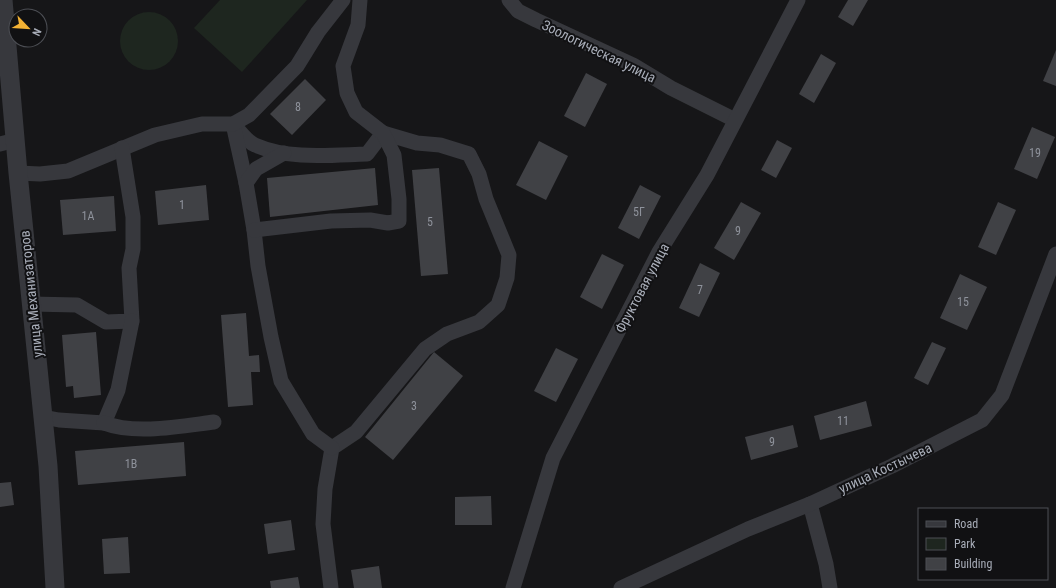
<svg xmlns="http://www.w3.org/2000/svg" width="1056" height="588" font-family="'Roboto Condensed',sans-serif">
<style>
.green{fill:#1e261f}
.building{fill:#404145}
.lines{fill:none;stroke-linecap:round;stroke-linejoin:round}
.minor{stroke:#37383d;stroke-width:15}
.tertiary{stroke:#37383d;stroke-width:19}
.labels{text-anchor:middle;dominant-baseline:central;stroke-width:4;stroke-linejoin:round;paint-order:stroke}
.number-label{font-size:12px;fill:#8e929b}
.street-label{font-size:14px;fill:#a8adb8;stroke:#111113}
</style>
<rect width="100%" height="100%" fill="#161618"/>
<g class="green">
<path d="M 220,0 L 307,0 L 242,72 L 194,28 Z"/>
<circle cx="149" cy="41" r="29"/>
</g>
<g class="building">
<path d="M 848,0 L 868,0 L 853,26 L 838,17 Z"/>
<path d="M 1056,50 L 1056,86 L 1043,81 Z"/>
<path d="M 821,54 L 836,63 L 814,103 L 799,94 Z"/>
<path d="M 586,73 L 607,84 L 585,127 L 564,116 Z"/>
<path d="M 305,79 L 326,100 L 292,135 L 270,114 Z"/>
<path d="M 1032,127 L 1055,137 L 1037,179 L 1014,169 Z"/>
<path d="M 777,140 L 792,148 L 776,178 L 761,170 Z"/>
<path d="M 539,141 L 568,156 L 546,200 L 516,185 Z"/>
<path d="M 375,168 L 378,205 L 270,217 L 267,178 Z"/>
<path d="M 439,168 L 448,274 L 421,276 L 412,170 Z"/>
<path d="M 206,185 L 209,220 L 158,225 L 155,191 Z"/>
<path d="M 640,185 L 661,196 L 639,239 L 618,228 Z"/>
<path d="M 114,196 L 116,231 L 63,235 L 60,200 Z"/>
<path d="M 741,202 L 761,213 L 734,260 L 714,248 Z"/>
<path d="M 998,202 L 1016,210 L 996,255 L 978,247 Z"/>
<path d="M 602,254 L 624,265 L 602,309 L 580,297 Z"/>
<path d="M 700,263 L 720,273 L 699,317 L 679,308 Z"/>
<path d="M 960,274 L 987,287 L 967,330 L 940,318 Z"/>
<path d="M 246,313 L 249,356 L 259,355 L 260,372 L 251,372 L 253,405 L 228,407 L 221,315 Z"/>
<path d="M 96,332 L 101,395 L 74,398 L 73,386 L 66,387 L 62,335 Z"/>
<path d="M 932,342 L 946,348 L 928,385 L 914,378 Z"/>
<path d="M 556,348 L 578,359 L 556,402 L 534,391 Z"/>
<path d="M 434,352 L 463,376 L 393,460 L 365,437 Z"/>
<path d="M 866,401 L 872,426 L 820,440 L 814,416 Z"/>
<path d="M 793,425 L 798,447 L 751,460 L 745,437 Z"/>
<path d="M 184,442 L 186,476 L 78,485 L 75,451 Z"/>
<path d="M 11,482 L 14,505 L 0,507 L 0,483 Z"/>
<path d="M 491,496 L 492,525 L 455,525 L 455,497 Z"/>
<path d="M 291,520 L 295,550 L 268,554 L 264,524 Z"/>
<path d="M 128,537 L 130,573 L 104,574 L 102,539 Z"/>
<path d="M 379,566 L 382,588 L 354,588 L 351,570 Z"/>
<path d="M 298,577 L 300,588 L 271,588 L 270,581 Z"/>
</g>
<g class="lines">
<g class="minor">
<path d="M 509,0 L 518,11 L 536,20 L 633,65 L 671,88 L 735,120"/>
<path d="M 233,124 C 239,130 247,142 255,145 C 289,160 331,155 367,154 L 383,133 L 417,143 L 440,145 L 469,154 L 479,174 L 486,199 L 509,255 L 507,278 L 498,305 L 479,322 L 447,334 L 425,349 L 356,432 L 332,448 L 325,489 L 323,524 L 331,588"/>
<path d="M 233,124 L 246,183"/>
<path d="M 0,144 L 16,140"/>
<path d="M 284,153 L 256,169 L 246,183 L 254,230 L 258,266 L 271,337 L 281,381 L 313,434 L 332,448"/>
<path d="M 18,173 L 40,174 L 68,171 L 155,135 L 202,124 L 233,124 L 249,115 L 297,66 L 318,32 L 343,0"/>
<path d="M 254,230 L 331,221 L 370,220 L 388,223 L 399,221 L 399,199 L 394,155 L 383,133 L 356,112 L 347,93 L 343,66 L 358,25 L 360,0"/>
<path d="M 31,304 L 77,305 L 106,322 L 132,321 L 129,268 L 133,249 L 133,217 L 122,148"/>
<path d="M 43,417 L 59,420 L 104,423 L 118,390 L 132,321"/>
<path d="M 104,423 C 135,435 182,426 214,422"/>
<path d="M 810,504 L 826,564 L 830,588"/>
<path d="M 513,588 L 553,458 L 659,252 L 707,175 L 798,0"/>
<path d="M 621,588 L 748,529 L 810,504 L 892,466 L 982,420 L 1002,395 L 1056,254"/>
</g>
<path class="tertiary" d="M 3,0 L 18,173 L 48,466 L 55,588"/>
</g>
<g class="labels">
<g class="number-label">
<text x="298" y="107">8</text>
<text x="1035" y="153">19</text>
<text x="182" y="205">1</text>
<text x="639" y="212">5Г</text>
<text x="88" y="216">1А</text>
<text x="430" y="222">5</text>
<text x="738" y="231">9</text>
<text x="700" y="290">7</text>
<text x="963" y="302">15</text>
<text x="414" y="406">3</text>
<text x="843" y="421">11</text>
<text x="772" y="442">9</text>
<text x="131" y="464">1В</text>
</g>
<g class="street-label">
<text transform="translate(599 51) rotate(26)">Зоологическая улица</text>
<text transform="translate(642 288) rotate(-62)">Фруктовая улица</text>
<text transform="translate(31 294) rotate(-96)">улица Механизаторов</text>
<text transform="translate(885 468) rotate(-25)">улица Костычева</text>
</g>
</g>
<rect x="918" y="508" width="130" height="72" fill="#111113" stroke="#4d4f55"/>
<rect x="926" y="521" width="20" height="6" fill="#37383d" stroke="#4d4f55"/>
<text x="954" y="528" font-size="12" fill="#a8adb8">Road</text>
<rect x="926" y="538" width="20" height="12" fill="#1e261f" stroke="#4d4f55"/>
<text x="954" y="548" font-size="12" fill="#a8adb8">Park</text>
<rect x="926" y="558" width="20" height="12" fill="#404145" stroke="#4d4f55"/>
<text x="954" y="568" font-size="12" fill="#a8adb8">Building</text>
<g transform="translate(28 28) rotate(115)"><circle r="19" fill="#111113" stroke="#4d4f55"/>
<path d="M0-3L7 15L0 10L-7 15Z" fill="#f2b134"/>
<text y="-6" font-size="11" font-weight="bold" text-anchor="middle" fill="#a8adb8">N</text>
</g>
</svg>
